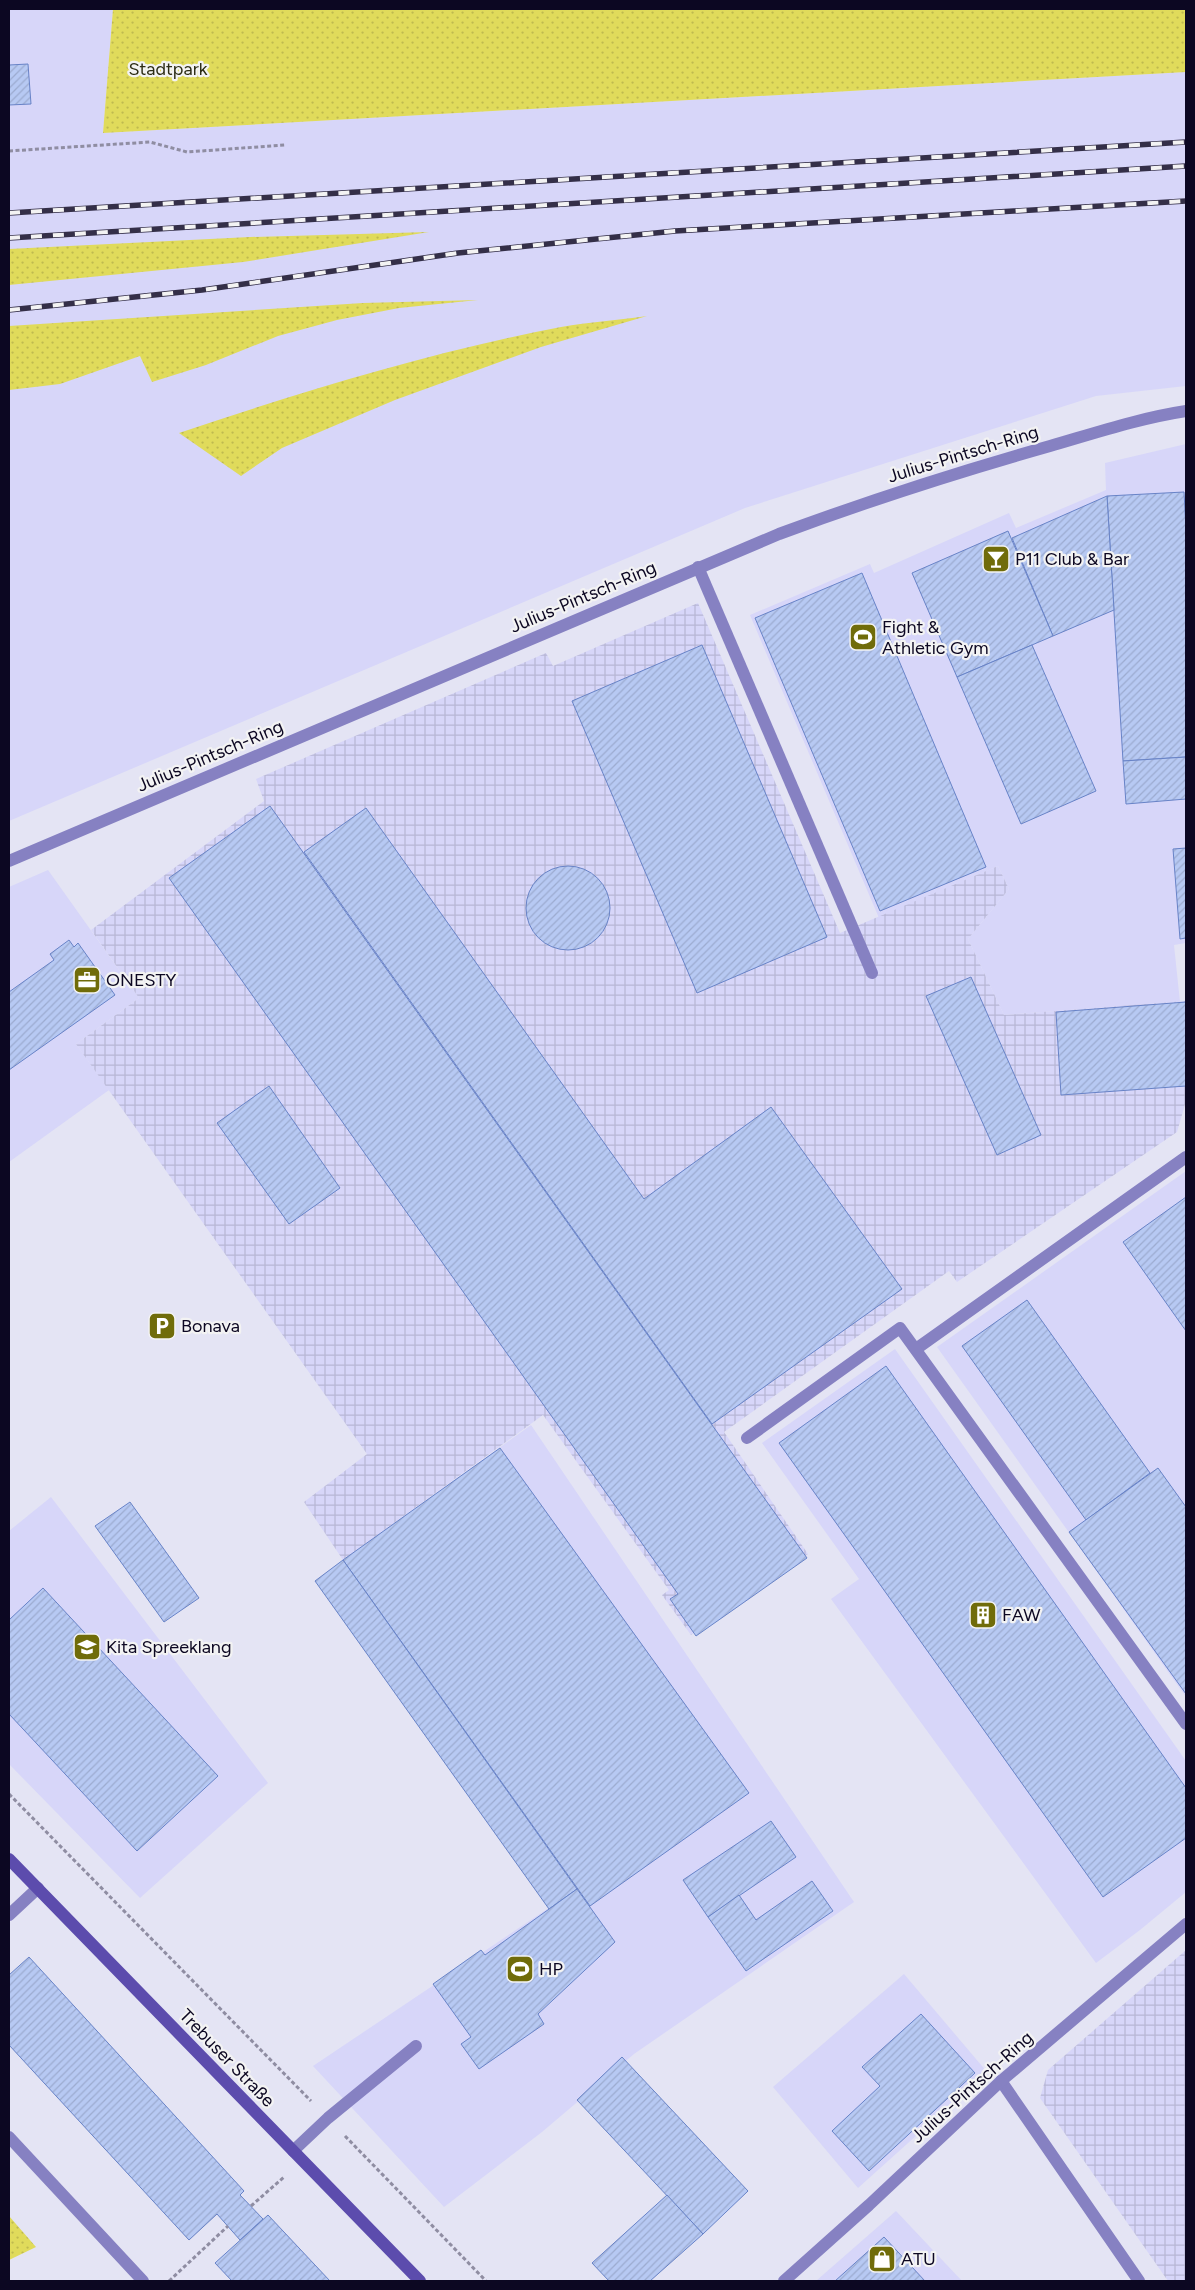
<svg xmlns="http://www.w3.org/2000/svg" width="1195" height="2290" font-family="Figtree,sans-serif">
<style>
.built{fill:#d7d6f9}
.industrial{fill:url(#industrial-grid)}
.grass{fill:url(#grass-dots)}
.building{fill:url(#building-hatch);stroke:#6883c7}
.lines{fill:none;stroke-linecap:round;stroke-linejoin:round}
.path{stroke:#8f8da2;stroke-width:3;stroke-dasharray:4 2.5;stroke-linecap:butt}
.lane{stroke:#8681c2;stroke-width:12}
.street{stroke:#8681c2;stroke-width:12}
.secondary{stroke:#5c4cad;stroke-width:12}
.rail-casing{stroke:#342f48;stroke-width:5.5}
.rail{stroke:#f3f3f3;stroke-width:4;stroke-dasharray:11;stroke-linecap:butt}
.labels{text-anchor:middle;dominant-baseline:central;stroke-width:4.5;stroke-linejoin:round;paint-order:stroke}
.park-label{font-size:18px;fill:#2c2c15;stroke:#f3f3f3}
.street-label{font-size:18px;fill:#0c0722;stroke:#f3f3f3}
.poi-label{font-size:18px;fill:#0c0722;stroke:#f3f3f3;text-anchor:start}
</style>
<defs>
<pattern id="industrial-grid" width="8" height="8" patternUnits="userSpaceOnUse" patternTransform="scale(1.25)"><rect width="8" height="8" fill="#d7d6f9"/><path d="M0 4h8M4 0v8" fill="none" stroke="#b7b6d5"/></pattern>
<pattern id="grass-dots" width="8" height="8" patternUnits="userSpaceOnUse" patternTransform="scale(1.25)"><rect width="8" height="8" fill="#e0db5b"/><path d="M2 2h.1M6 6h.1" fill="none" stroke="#bfba4f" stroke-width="1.8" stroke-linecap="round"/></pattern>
<pattern id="building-hatch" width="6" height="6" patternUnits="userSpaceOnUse" patternTransform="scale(1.25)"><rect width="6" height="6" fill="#b7c9f3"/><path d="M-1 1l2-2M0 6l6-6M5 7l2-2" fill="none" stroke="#9cabd0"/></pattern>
</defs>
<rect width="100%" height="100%" fill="#e4e4f4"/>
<g class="built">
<path d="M 9,9 L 113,9 L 103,133 L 1186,72 L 1186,386 L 1096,396 L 745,508 L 9,821 Z"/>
<path d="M 1186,444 L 1186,943 L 1174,945 L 1180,1002 L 1004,1015 L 968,939 L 1009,889 L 998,866 L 879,918 L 750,615 L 870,564 L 874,573 L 1009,513 L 1016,528 L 1106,490 L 1105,463 Z"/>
<path d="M 48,870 L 139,998 L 76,1044 L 109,1090 L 9,1162 L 9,887 Z"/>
<path d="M 1186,1171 L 1186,1697 L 937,1347 Z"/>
<path d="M 895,1349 L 1186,1761 L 1186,1892 L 1140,1930 L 1096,1963 L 831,1599 L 859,1579 L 762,1443 Z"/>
<path d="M 531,1425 L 854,1902 L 634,2054 L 542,2132 L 444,2207 L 313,2066 L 577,1889 L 343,1560 Z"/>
<path d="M 51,1497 L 268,1783 L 140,1898 L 9,1764 L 9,1531 Z"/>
<path d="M 904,1974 L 987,2072 L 858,2188 L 773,2087 Z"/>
<path d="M 896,2211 L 962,2281 L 816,2281 Z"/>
</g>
<g class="industrial">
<path d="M 698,603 L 840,933 L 998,866 L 1009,889 L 968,939 L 1004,1015 L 1186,1001 L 1186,1101 L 1177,1132 L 957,1282 L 949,1271 L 724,1432 L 808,1554 L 691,1635 L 662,1595 L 669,1590 L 543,1415 L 343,1560 L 304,1502 L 367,1454 L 76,1044 L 139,998 L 91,930 L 264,801 L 256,779 L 546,653 L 553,666 Z"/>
<path d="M 1186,1950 L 1186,2281 L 1168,2281 L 1040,2098 L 1048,2070 Z"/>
</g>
<g class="grass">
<path d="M 113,9 L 1186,9 L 1186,72 L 103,133 Z"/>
<path d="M 429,232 L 243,262 L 9,285 L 9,249 L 250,237 Z"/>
<path d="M 478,300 L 399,308 L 337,320 L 278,336 L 206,365 L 152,382 L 140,356 L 60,384 L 9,390 L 9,326 L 363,303 Z"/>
<path d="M 647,316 L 541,347 L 395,400 L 282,448 L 241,476 L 179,433 C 304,391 431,352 561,327 C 589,322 619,320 647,316 Z"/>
<path d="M 9,2216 L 36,2247 L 9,2260 Z"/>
</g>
<g class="building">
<path d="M 28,64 L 31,104 L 9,105 L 9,65 Z"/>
<path d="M 1184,492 L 1186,529 L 1186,757 L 1123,761 L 1107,496 Z"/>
<path d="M 1107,496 L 1114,610 L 1053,636 L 1012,538 Z"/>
<path d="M 1008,531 L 1053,636 L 957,677 L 912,573 Z"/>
<path d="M 862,573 L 986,867 L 880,911 L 755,618 Z"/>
<path d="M 702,645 L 827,937 L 697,993 L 572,701 Z"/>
<path d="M 1032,645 L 1096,791 L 1021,824 L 957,677 Z"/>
<path d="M 1186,757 L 1186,799 L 1126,804 L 1123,761 Z"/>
<path d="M 270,806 L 807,1558 L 696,1636 L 670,1599 L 678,1594 L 169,878 Z"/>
<path d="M 366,808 L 644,1199 L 771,1107 L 902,1289 L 712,1424 L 304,852 Z"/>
<path d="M 1186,848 L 1186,938 L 1180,939 L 1173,849 Z"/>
<circle cx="568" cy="908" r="42"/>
<path d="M 69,940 L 74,947 L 78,943 L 115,995 L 9,1070 L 9,992 L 54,960 L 50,954 Z"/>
<path d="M 971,977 L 1041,1135 L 997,1155 L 926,996 Z"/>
<path d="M 1186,1002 L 1186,1086 L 1061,1095 L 1056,1012 Z"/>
<path d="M 269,1086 L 340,1188 L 289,1224 L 217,1123 Z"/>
<path d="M 1186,1197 L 1186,1331 L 1123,1242 Z"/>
<path d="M 1027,1300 L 1150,1473 L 1086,1520 L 962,1346 Z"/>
<path d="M 886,1366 L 1186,1788 L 1186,1838 L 1103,1897 L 779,1443 Z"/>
<path d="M 500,1448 L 749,1793 L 590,1906 L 343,1560 Z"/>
<path d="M 1158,1468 L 1186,1507 L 1186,1694 L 1069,1532 Z"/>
<path d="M 130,1502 L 199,1598 L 164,1622 L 95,1526 Z"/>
<path d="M 343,1560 L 577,1889 L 549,1909 L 315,1581 Z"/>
<path d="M 43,1588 L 218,1776 L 137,1851 L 9,1714 L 9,1620 Z"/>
<path d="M 771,1821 L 796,1857 L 708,1917 L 683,1880 Z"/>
<path d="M 812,1881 L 833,1911 L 746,1971 L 708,1917 L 739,1895 L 756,1920 Z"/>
<path d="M 577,1889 L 615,1942 L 538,2014 L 544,2024 L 479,2069 L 461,2044 L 471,2037 L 433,1984 L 481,1950 L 485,1955 Z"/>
<path d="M 29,1957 L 244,2191 L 240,2195 L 263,2219 L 240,2240 L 217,2214 L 189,2240 L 9,2045 L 9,1975 Z"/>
<path d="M 921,2014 L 975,2073 L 869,2171 L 832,2131 L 880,2086 L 862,2067 Z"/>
<path d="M 622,2057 L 748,2191 L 703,2234 L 577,2100 Z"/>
<path d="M 667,2195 L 703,2234 L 650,2281 L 609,2281 L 592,2263 Z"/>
<path d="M 268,2215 L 330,2281 L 232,2281 L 215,2263 Z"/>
<path d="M 884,2237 L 925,2281 L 835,2281 Z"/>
</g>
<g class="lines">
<g class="path">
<path d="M 9,151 L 150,142 L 187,152 L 285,145"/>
<path d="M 9,1794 L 311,2101"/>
<path d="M 345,2136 L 486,2281"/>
<path d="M 251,2206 L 284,2177"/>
<path d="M 169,2281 L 228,2226"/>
</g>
<g class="lane">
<path d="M 698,567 L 872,973"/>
<path d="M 916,1349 L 1186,1157"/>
<path d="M 747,1438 L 900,1328 L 1186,1724"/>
<path d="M 1001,2081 L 1139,2281"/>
<path d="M 293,2151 L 328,2118 L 416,2046"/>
</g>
<g class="street">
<path d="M 9,861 L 779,534 C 868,501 958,472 1050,446 C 1095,433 1140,418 1186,411"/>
<path d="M 9,1915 L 38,1888"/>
<path d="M 9,2137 L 143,2281"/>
<path d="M 784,2281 L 869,2205 L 1001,2081 L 1186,1924"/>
</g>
<path class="secondary" d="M 9,1859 L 420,2281"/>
<g class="rail-casing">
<g id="rail">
<path d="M 9,213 L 1186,142"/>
<path d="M 9,238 L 1186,166"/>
<path d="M 9,310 L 202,290 L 458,253 L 675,231 L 1186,201"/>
</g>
</g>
<use href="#rail" class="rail"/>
</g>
<defs>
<g id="bar-square" transform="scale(1.4375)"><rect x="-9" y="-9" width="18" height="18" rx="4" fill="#706c0a" stroke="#f3f3f3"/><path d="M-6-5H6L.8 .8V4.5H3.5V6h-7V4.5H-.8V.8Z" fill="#fff"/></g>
<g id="stadium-square" transform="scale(1.4375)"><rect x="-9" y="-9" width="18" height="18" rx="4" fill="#706c0a" stroke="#f3f3f3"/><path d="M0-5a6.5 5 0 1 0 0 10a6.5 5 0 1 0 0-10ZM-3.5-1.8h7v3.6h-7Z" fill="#fff"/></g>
<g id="office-square" transform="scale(1.4375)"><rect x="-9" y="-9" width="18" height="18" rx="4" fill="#706c0a" stroke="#f3f3f3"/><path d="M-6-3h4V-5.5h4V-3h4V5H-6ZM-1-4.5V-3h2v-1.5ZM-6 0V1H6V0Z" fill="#fff"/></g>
<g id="parking-square" transform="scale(1.4375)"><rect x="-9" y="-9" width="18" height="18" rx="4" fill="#706c0a" stroke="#f3f3f3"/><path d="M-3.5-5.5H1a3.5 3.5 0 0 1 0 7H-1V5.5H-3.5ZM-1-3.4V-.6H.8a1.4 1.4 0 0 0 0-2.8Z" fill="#fff"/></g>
<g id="building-square" transform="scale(1.4375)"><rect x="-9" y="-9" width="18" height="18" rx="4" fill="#706c0a" stroke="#f3f3f3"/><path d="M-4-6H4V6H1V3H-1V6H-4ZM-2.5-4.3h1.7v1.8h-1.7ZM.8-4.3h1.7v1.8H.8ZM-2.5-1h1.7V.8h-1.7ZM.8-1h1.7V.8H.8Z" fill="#fff"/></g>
<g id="school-square" transform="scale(1.4375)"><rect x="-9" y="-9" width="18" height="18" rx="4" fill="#706c0a" stroke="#f3f3f3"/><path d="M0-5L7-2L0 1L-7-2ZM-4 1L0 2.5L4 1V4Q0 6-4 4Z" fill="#fff"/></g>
<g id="shop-square" transform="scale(1.4375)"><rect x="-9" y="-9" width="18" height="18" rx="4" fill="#706c0a" stroke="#f3f3f3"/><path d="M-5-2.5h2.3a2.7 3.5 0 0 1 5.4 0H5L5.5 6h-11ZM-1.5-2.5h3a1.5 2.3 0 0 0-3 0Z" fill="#fff"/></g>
</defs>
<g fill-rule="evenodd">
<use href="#bar-square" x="996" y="559"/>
<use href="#stadium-square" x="863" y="637"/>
<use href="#office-square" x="87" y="980"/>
<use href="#parking-square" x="162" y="1326"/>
<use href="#building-square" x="983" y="1615"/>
<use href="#school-square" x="87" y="1647"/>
<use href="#stadium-square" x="520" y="1969"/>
<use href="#shop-square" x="882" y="2259"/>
</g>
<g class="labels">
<g class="park-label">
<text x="168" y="69">Stadtpark</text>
</g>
<g class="street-label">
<text transform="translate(963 454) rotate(-17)">Julius-Pintsch-Ring</text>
<text transform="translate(583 597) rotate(-23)">Julius-Pintsch-Ring</text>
<text transform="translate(210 756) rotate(-23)">Julius-Pintsch-Ring</text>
<text transform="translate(227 2058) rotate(46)">Trebuser Straße</text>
<text transform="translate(972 2087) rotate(-42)">Julius-Pintsch-Ring</text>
</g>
<g class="poi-label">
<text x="1015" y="559">P11 Club &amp; Bar</text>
<text x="882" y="627">Fight &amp;<tspan x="882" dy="21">Athletic Gym</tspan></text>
<text x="106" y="980">ONESTY</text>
<text x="181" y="1326">Bonava</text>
<text x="1002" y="1615">FAW</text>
<text x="106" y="1647">Kita Spreeklang</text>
<text x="539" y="1969">HP</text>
<text x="901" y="2259">ATU</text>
</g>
</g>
<rect width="1195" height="2290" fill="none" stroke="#0c0722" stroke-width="20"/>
</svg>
